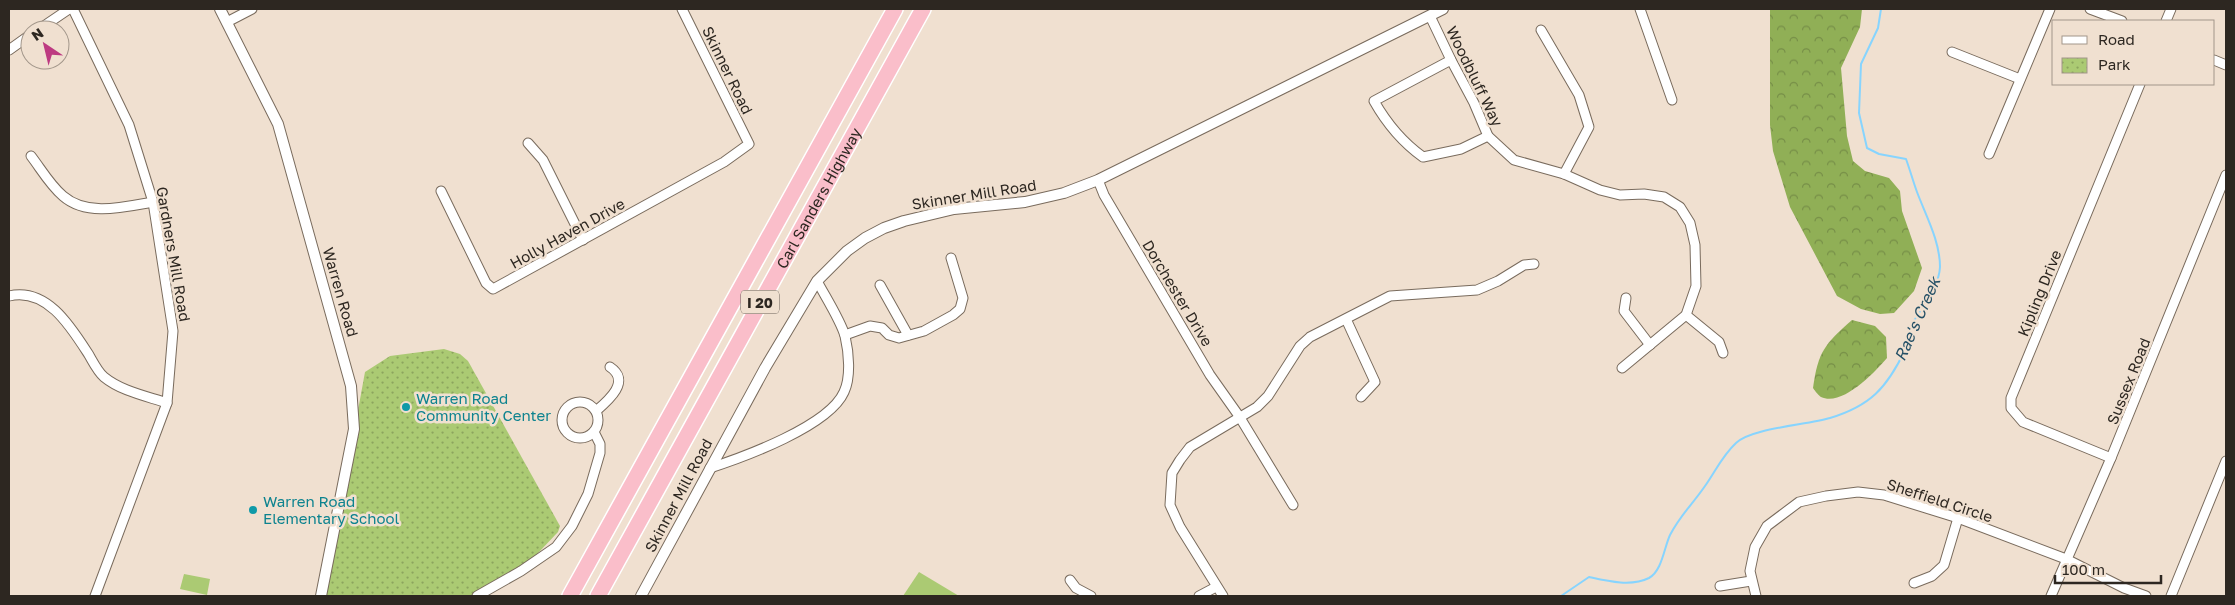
<svg xmlns="http://www.w3.org/2000/svg" width="2235" height="605" font-family="'Golos Text',sans-serif">
<style>
.green{fill:#abca73}
.forest{fill:url(#forest-crowns)}
.park{fill:url(#park-dots)}
.lines{fill:none;stroke-linecap:round;stroke-linejoin:round}
.stream{stroke:#87d4fe;stroke-width:2}
.minor-casing{stroke:#796b5d;stroke-width:11}
.tertiary-casing{stroke:#796b5d;stroke-width:12}
.motorway-casing{stroke:#fff;stroke-width:18}
.minor{stroke:#fff;stroke-width:9}
.tertiary{stroke:#fff;stroke-width:10}
.motorway{stroke:#fabeca;stroke-width:15}
.culture-dot{fill:#0f9aa8;stroke:#f0e0d0;stroke-width:2}
.labels{text-anchor:middle;dominant-baseline:central;stroke-width:5;stroke-linejoin:round;paint-order:stroke}
.shield{fill:#f0e0d0;stroke:#685e56;stroke-width:1}
.shield-label{font-size:14px;font-weight:bold;fill:#2d2721}
.street-label{font-size:15px;fill:#2d2721;stroke:#f0e0d0}
.culture-label{font-size:15px;fill:#0d838f;stroke:#f0e0d0;text-anchor:start}
.water-label{font-size:16px;font-style:italic;fill:#255066;stroke:#f0e0d0}
</style>
<defs>
<pattern id="forest-crowns" width="20" height="18" patternUnits="userSpaceOnUse" patternTransform="scale(1.25)"><rect width="20" height="18" fill="#90af56"/><path d="M2 6a3 3 0 1 1 6 0M12 15a3 3 0 1 1 6 0" fill="none" stroke="#768e47"/></pattern>
<pattern id="park-dots" width="8" height="8" patternUnits="userSpaceOnUse" patternTransform="scale(1.25)"><rect width="8" height="8" fill="#abca73"/><path d="M2 2h.1M6 6h.1" fill="none" stroke="#8ca45e" stroke-width="1.8" stroke-linecap="round"/></pattern>
</defs>
<rect width="100%" height="100%" fill="#f0e0d0"/>
<g class="green">
<path d="M 919,572 L 959,596 L 903,596 Z"/>
<path d="M 184,574 L 210,579 L 207,595 L 180,589 Z"/>
</g>
<g class="forest">
<path d="M 1770,9 L 1862,9 L 1860,27 L 1841,68 L 1847,136 L 1853,161 L 1865,171 L 1889,178 L 1900,191 L 1902,211 L 1922,268 L 1914,291 L 1894,313 L 1880,314 L 1861,309 L 1837,296 L 1790,207 L 1773,151 L 1770,125 Z"/>
<path d="M 1852,320 L 1875,326 L 1886,337 L 1887,358 C 1875,372 1842,407 1821,397 C 1819,396 1815,391 1813,388 C 1818,351 1825,344 1852,320 Z"/>
</g>
<path class="park" d="M 444,349 L 460,354 L 468,361 L 560,526 L 558,532 L 521,571 L 475,596 L 324,596 L 365,372 L 390,356 Z"/>
<g class="lines">
<path class="stream" d="M 1561,596 L 1589,577 C 1607,581 1631,587 1649,578 C 1662,571 1664,548 1670,535 C 1681,514 1692,505 1705,486 C 1715,472 1722,456 1736,443 C 1751,428 1807,425 1830,418 C 1870,406 1887,388 1905,350 C 1909,341 1909,331 1914,321 C 1923,305 1939,287 1940,267 C 1940,241 1926,216 1917,192 C 1913,181 1910,170 1906,159 L 1879,154 L 1867,148 L 1859,113 L 1861,64 L 1878,28 L 1881,9"/>
<g class="minor-casing">
<g id="minor">
<path d="M 73,9 L 129,125 L 153,202 L 173,331 L 167,403 L 95,596"/>
<path d="M 1640,9 L 1672,100"/>
<path d="M 2090,9 L 2122,21"/>
<path d="M 1430,16 L 1451,60 L 1474,103 L 1488,136 L 1514,160 L 1564,174 L 1600,190 L 1620,195 L 1644,194 L 1664,197 L 1680,207 L 1690,223 L 1695,245 L 1696,286 L 1686,315 L 1622,368"/>
<path d="M 2166,21 L 2171,9"/>
<path d="M 227,22 L 252,9"/>
<path d="M 38,30 L 69,9"/>
<path d="M 1541,30 L 1579,95 L 1589,127 L 1564,174"/>
<path d="M 9,50 L 30,35"/>
<path d="M 1952,52 L 2020,79"/>
<path d="M 1451,60 L 1374,101 C 1387,124 1402,142 1423,157 L 1461,149 L 1488,136"/>
<path d="M 2214,60 L 2226,65"/>
<path d="M 528,143 L 543,160 L 583,240"/>
<path d="M 1989,154 L 2050,9"/>
<path d="M 31,156 C 41,169 50,185 63,196 C 87,217 124,207 153,202"/>
<path d="M 1098,180 L 1104,195 L 1210,375 L 1239,416 L 1293,505"/>
<path d="M 441,191 L 486,283 L 493,289 L 724,162 L 749,144 L 682,9"/>
<path d="M 880,285 L 908,335"/>
<path d="M 9,296 C 47,287 71,327 89,355 C 93,362 98,372 104,377 C 121,391 146,396 167,403"/>
<path d="M 1626,298 L 1624,311 L 1650,345"/>
<path d="M 1686,315 L 1719,342 L 1723,353"/>
<path d="M 1346,319 L 1375,382 L 1361,397"/>
<path d="M 845,335 L 870,326 L 882,328 L 889,335 L 899,338 L 924,331 L 953,315 L 960,309 L 963,298 L 951,258"/>
<circle cx="580" cy="420" r="18"/>
<path d="M 596,411 C 609,400 631,381 610,367"/>
<path d="M 2111,458 L 2023,422 L 2011,408 L 2011,398 L 2140,84"/>
<path d="M 710,468 C 744,457 829,426 844,392 C 851,377 849,353 845,336 C 841,321 825,296 817,281"/>
<path d="M 1070,580 L 1076,588 L 1091,596"/>
<path d="M 1914,583 L 1932,576 L 1944,565 L 1958,518"/>
<path d="M 1720,586 L 1751,581"/>
<path d="M 477,596 L 521,571 L 556,547 L 572,526 L 588,494 L 600,453 L 600,444 L 594,432"/>
<path d="M 1199,596 L 1216,587"/>
<path d="M 1223,596 L 1180,527 L 1170,505 L 1172,473 L 1180,460 L 1190,447 L 1257,407 L 1268,396 L 1300,346 L 1310,337 L 1390,296 L 1477,290 L 1498,281 L 1524,265 L 1534,264"/>
<path d="M 1756,596 L 1750,571 L 1755,547 L 1767,526 L 1799,502 L 1826,496 L 1858,492 L 1884,495 L 1958,518 L 2066,559 L 2124,588 L 2146,596"/>
<path d="M 2051,596 L 2111,458 L 2226,175"/>
<path d="M 2171,596 L 2226,461"/>
</g>
</g>
<g class="tertiary-casing">
<g id="tertiary">
<path d="M 220,9 L 278,124 L 351,386 L 354,429 L 321,596"/>
<path d="M 641,596 L 765,368 L 817,281 L 847,251 L 865,238 L 884,228 L 904,221 L 954,209 L 1025,202 L 1064,193 L 1098,180 L 1443,9"/>
</g>
</g>
<g class="motorway-casing">
<g id="motorway">
<path d="M 570,596 L 895,9"/>
<path id="s1" d="M 598,596 L 923,9"/>
</g>
</g>
<use href="#minor" class="minor"/>
<use href="#tertiary" class="tertiary"/>
<use href="#motorway" class="motorway"/>
</g>
<g class="culture-dot">
<circle cx="406" cy="407" r="5"/>
<circle cx="253" cy="510" r="5"/>
</g>
<g class="labels">
<rect class="shield" x="741" y="290.5" width="38" height="23" rx="4"/>
<g class="shield-label">
<text x="760" y="302">I 20</text>
</g>
<g class="street-label">
<text transform="translate(728 70) rotate(64)">Skinner Road</text>
<text transform="translate(1475 76) rotate(64)">Woodbluff Way</text>
<text transform="translate(974 194) rotate(-9)">Skinner Mill Road</text>
<text stroke="none"><textPath href="#s1" startOffset="455">Carl Sanders Highway</textPath></text>
<text transform="translate(567 233) rotate(-29)">Holly Haven Drive</text>
<text transform="translate(174 254) rotate(80)">Gardners Mill Road</text>
<text transform="translate(341 292) rotate(74)">Warren Road</text>
<text transform="translate(1178 293) rotate(59)">Dorchester Drive</text>
<text transform="translate(2039 293) rotate(-68)">Kipling Drive</text>
<text transform="translate(2128 381) rotate(-68)">Sussex Road</text>
<text transform="translate(678 495) rotate(-62)">Skinner Mill Road</text>
<text transform="translate(1940 500) rotate(18)">Sheffield Circle</text>
</g>
<g class="culture-label">
<text x="416" y="398">Warren Road<tspan x="416" dy="17">Community Center</tspan></text>
<text x="263" y="501">Warren Road<tspan x="263" dy="17">Elementary School</tspan></text>
</g>
<g class="water-label">
<text transform="translate(1917 319) rotate(-66)">Rae's Creek</text>
</g>
</g>
<rect width="2235" height="605" fill="none" stroke="#2d2721" stroke-width="20"/>
<rect x="2052" y="20" width="162" height="65" fill="#f0e0d0" stroke="#a2968a"/>
<rect x="2062" y="36" width="25" height="8" fill="#ffffff" stroke="#a2968a"/>
<text x="2098" y="45" font-size="15" fill="#2d2721">Road</text>
<rect x="2062" y="58" width="25" height="15" fill="url(#park-dots)" stroke="#a2968a"/>
<text x="2098" y="70" font-size="15" fill="#2d2721">Park</text>
<g transform="translate(45 45) rotate(325)"><circle r="24" fill="#f0e0d0" stroke="#a2968a"/>
<path d="M0-4L9 19L0 12L-9 19Z" fill="#bd3a81"/>
<text y="-8" font-size="14" font-weight="bold" text-anchor="middle" fill="#2d2721">N</text>
</g>
<path d="M2055 575v8h106v-8" fill="none" stroke="#2d2721" stroke-width="2.5"/>
<text x="2062" y="575" font-size="15" fill="#2d2721" stroke="#f0e0d0" stroke-width="4" paint-order="stroke">100 m</text>
</svg>
